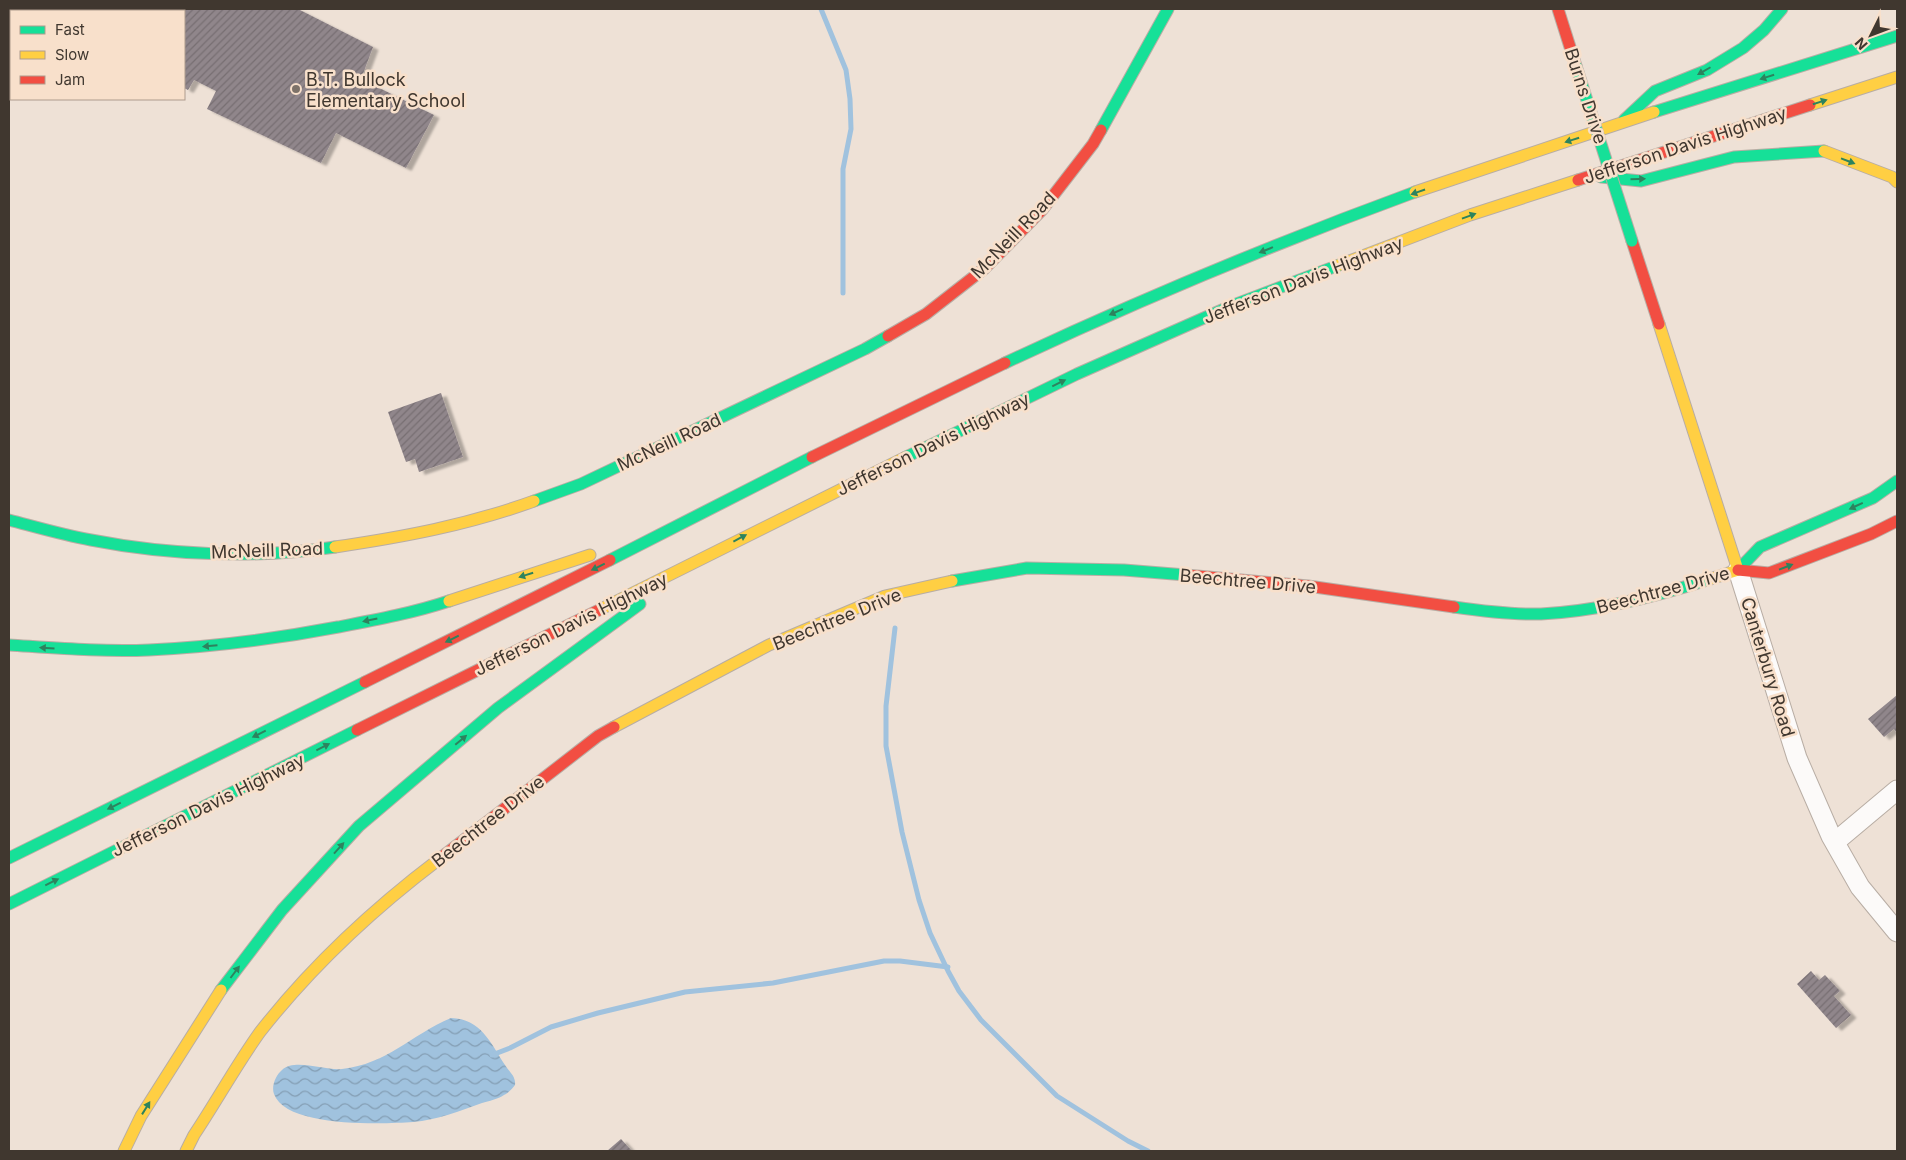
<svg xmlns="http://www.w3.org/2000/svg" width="1906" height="1160" font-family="Inter,sans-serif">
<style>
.water{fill:url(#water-waves)}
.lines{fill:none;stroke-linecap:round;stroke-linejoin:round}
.stream{stroke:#a0c2de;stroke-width:5}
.building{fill:url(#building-hatch);filter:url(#shadow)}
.street-casing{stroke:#b8ada4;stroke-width:21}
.fast-casing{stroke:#b8ada4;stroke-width:13}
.slow-casing{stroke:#b8ada4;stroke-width:13}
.jam-casing{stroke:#b8ada4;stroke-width:13}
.street{stroke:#fcfaf9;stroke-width:19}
.fast{stroke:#16e098;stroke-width:11}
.slow{stroke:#ffcf43;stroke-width:11}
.jam{stroke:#f24e42;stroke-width:11}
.fast-bridge-casing{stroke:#b8ada4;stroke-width:13;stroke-linecap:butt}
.fast-bridge{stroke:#16e098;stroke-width:11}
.oneway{fill:#2d835e}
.poi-dot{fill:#7d7269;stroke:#f8e0cb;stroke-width:2}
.labels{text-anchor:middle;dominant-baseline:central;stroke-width:5;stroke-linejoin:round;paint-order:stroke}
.poi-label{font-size:18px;fill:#40372f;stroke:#f8e0cb;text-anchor:start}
.street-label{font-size:18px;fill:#40372f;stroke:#f8e0cb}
</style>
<defs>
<pattern id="water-waves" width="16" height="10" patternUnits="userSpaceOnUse" patternTransform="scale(1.25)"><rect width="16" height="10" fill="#a0c2de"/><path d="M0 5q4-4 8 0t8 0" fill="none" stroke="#849eb4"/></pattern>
<pattern id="building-hatch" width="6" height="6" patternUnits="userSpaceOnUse" patternTransform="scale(1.25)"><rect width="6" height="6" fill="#90868b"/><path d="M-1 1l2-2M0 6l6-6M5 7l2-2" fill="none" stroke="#776e72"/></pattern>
<filter id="shadow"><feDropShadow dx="5.5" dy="3" stdDeviation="1" flood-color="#0004"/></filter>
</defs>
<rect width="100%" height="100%" fill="#eee1d6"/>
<path class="water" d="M 451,1018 C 481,1019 490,1042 505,1065 C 509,1072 516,1076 515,1085 C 512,1089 508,1093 504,1095 C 498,1099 489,1101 482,1103 C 460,1111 437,1120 413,1122 C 383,1124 286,1128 274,1094 C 271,1086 276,1075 282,1070 C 295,1058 326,1071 342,1069 C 387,1064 411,1035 451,1018 Z"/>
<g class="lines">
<g class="stream">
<path d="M 821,9 L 846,70 L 850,99 L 851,129 L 843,169 L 843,293"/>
<path d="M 895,628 L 886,706 L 886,746 L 902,832 L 919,900 L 930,933 L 948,971 L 959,991 L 981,1020 L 1057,1096 L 1128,1141 L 1148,1151"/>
<path d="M 492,1055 L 510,1048 L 551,1027 L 598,1013 L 685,992 L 773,983 L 884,961 L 900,961 L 948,967"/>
</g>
</g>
<g class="building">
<path d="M 20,9 L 298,9 L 373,47 L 361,79 L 434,115 L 406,168 L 336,133 L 321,163 L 207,109 L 216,91 L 194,80 L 188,90 L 184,88 L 184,11 L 25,11 Z"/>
<path d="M 441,393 L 463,457 L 419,472 L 415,459 L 406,462 L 388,412 Z"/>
<path d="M 1897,695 L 1897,733 L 1894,729 L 1884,737 L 1868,719 Z"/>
<path d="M 1811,971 L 1819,980 L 1825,975 L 1840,991 L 1834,996 L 1851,1015 L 1836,1028 L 1797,984 Z"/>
<path d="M 621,1139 L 632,1151 L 607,1151 Z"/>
</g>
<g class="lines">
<g class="street-casing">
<g id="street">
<path d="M 1738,570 L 1797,758 L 1831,836 L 1860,887 L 1897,932"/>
<path d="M 1835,842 L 1897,790"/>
</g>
</g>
<g class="fast-casing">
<g id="fast">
<path d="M 1654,112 L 1897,36"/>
<path d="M 1624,120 L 1655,91 L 1707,70 L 1743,48 L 1764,30 L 1782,9"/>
<path d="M 1101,130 L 1168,9"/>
<path d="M 1601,177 L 1641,181 L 1734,157 L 1824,151"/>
<path d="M 1005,363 C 1139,300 1276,243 1415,192"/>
<path d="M 906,457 L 1077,374 L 1231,306 L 1339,265"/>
<path d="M 534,501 L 581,484 L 865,349 L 888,336"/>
<path d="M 9,520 C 36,527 63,535 91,540 C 168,555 257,559 335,547"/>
<path d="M 610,560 L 812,457"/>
<path d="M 1738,570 L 1760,547 L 1873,498 L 1897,481"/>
<path d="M 952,581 L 1027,568 L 1124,570 L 1186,575"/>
<path d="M 1454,607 C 1482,611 1512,615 1541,614 C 1599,611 1655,597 1710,579"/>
<path d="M 9,645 C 56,648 103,652 149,650 C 213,647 275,639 338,627 C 375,620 413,613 449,601"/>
<path d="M 9,858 L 365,682"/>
<path d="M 9,904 L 357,730"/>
<path d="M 221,990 L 282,910 L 359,826 L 498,708 L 640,604"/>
</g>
</g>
<g class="slow-casing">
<g id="slow">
<path d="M 1810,105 L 1897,77"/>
<path d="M 1824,151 L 1892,177 L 1897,182"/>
<path d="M 1415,192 L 1654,112"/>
<path d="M 1339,265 L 1470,215 L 1578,180"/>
<path d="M 1659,324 L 1738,570 L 1710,579"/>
<path d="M 335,547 C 403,537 468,525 534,501"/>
<path d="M 449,601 L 590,555"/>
<path d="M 601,609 L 906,457"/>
<path d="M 614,727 L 769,645 L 885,596 L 952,581"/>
<path d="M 124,1151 L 141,1116 L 221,990"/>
<path d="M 186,1151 L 194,1135 C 216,1102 237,1064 260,1032 C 311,967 372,910 438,860"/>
</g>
</g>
<g class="jam-casing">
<g id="jam">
<path d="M 1558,9 L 1576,66"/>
<path d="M 1578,180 L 1810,105"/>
<path d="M 1632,241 L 1659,324"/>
<path d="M 888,336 L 926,314 L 985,268 L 1042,210 L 1093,144 L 1101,130"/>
<path d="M 812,457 L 1005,363"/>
<path d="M 1738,570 L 1769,573 L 1871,534 L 1897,521"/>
<path d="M 1186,575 L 1308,586 L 1454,607"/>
<path d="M 365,682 L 610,560"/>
<path d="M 357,730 L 601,609"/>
<path d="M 438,860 L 598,736 L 614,727"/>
</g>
</g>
<use href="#street" class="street"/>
<use href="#fast" class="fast"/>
<use href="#slow" class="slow"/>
<use href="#jam" class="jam"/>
<g class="fast-bridge-casing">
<path id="fast-bridge" d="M 1576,66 L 1632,241"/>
</g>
<use href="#fast-bridge" class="fast-bridge"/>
</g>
<defs><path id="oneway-solid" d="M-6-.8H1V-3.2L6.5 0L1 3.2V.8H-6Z" transform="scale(1.25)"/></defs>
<g class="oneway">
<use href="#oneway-solid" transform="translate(1704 71) rotate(150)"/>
<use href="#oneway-solid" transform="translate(1767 77) rotate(162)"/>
<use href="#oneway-solid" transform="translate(1820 102) rotate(-18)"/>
<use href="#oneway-solid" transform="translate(1572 140) rotate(162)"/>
<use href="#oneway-solid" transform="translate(1848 161) rotate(21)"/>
<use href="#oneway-solid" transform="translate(1638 179) rotate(-1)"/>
<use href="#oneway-solid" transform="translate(1418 192) rotate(161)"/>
<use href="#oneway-solid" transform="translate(1469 216) rotate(-20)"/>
<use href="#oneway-solid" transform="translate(1266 250) rotate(158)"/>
<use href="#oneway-solid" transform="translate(1116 312) rotate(156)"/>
<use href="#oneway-solid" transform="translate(1059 383) rotate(-26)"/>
<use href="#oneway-solid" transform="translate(1856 506) rotate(155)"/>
<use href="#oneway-solid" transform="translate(740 538) rotate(-28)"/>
<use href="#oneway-solid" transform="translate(598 567) rotate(154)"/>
<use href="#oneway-solid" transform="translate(1786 567) rotate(-21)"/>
<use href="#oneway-solid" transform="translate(526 575) rotate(163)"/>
<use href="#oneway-solid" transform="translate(370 620) rotate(168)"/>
<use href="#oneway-solid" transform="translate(452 639) rotate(154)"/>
<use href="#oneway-solid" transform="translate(210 646) rotate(175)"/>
<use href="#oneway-solid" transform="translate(47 648) rotate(-177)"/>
<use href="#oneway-solid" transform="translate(259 734) rotate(154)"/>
<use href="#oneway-solid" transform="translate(461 740) rotate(-40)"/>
<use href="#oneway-solid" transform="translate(323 747) rotate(-27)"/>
<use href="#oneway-solid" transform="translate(114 806) rotate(154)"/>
<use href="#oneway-solid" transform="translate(339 848) rotate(-48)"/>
<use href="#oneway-solid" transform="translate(52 882) rotate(-26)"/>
<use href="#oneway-solid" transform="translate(235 972) rotate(-53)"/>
<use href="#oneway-solid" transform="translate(146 1108) rotate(-58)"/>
</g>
<circle class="poi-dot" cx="296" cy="89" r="5"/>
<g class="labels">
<g class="poi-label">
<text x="306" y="79">B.T. Bullock<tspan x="306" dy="21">Elementary School</tspan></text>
</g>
<g class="street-label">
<text transform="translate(1586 96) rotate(72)">Burns Drive</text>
<text transform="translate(1685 145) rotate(-18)">Jefferson Davis Highway</text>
<text transform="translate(1013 235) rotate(-46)">McNeill Road</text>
<text transform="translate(1303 280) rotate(-21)">Jefferson Davis Highway</text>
<text transform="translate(669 442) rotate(-25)">McNeill Road</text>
<text transform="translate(933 444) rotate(-26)">Jefferson Davis Highway</text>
<text transform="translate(267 550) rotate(-2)">McNeill Road</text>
<text transform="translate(1248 581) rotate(5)">Beechtree Drive</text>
<text transform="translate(1663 590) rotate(-15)">Beechtree Drive</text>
<text transform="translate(837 619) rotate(-22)">Beechtree Drive</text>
<text transform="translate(571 624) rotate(-26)">Jefferson Davis Highway</text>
<text transform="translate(1768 667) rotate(73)">Canterbury Road</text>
<text transform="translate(208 805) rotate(-26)">Jefferson Davis Highway</text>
<text transform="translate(488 821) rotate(-38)">Beechtree Drive</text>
</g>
</g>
<rect width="1906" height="1160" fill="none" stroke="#40372f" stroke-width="20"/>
<rect x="10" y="10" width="175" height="90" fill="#f8e0cb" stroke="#ae9c8d"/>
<rect x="20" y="26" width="25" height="8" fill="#16e098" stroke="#ae9c8d"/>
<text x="55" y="35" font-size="15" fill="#40372f">Fast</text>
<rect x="20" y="51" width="25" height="8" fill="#ffcf43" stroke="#ae9c8d"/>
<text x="55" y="60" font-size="15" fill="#40372f">Slow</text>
<rect x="20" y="76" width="25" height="8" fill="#f24e42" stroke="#ae9c8d"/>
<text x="55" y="85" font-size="15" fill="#40372f">Jam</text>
<g transform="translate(1871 35) rotate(228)" stroke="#f8e0cb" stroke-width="4" paint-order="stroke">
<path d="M0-4L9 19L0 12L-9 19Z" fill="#40372f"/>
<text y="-8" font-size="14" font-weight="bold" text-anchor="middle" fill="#40372f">N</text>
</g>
</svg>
